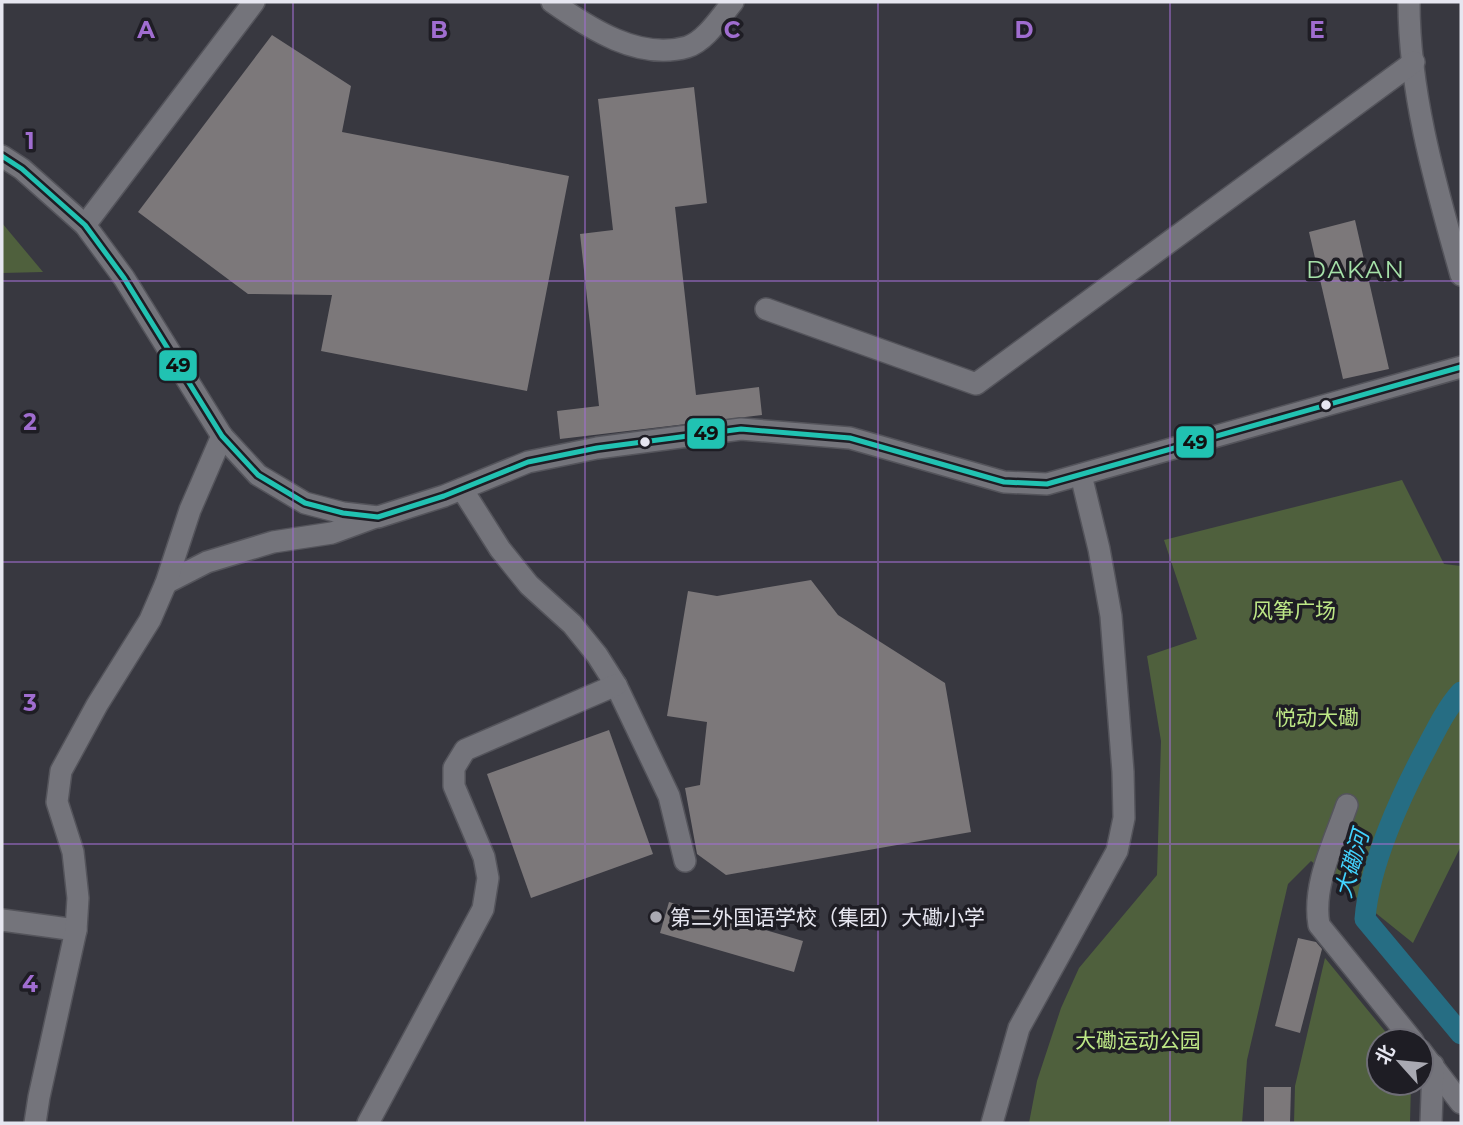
<svg xmlns="http://www.w3.org/2000/svg" width="1463" height="1125" font-family="Montserrat,'Noto Sans SC',sans-serif">
<style>
.green{fill:#4f603d}
.lines{fill:none;stroke-linecap:round;stroke-linejoin:round}
.canal{stroke:#266d83;stroke-width:21}
.building{fill:#7c787a}
.minor-casing{stroke:#54545b;stroke-width:24}
.minor{stroke:#74747b;stroke-width:21}
.bus-1-casing{stroke:#1e1d24;stroke-width:10}
.bus-1{stroke:#21c2b2;stroke-width:5}
.grid{fill:none;stroke:#a06dd0;stroke-width:2;stroke-opacity:0.55}
.bus-dot{fill:#e6e6f0;stroke:#1e1d24;stroke-width:2.5}
.poi-dot{fill:#a9a9b2;stroke:#1e1d24;stroke-width:2.5}
.labels{text-anchor:middle;dominant-baseline:central;stroke-width:7;stroke-linejoin:round;paint-order:stroke}
.park-label{font-size:21px;fill:#bde786;stroke:#1e1d24}
.poi-label{font-size:21px;fill:#e6e6f0;stroke:#1e1d24;text-anchor:start}
.water-label{font-size:23px;font-style:italic;fill:#42d3fe;stroke:#1e1d24}
.quarter-label{font-size:24px;letter-spacing:2px;fill:#a5e1a8;stroke:#1e1d24}
.grid-label{font-size:23px;text-anchor:middle;font-weight:bold;fill:#a06dd0;stroke:#1e1d24;stroke-width:7;stroke-linejoin:round;paint-order:stroke}
.line-badge{stroke:#1e1d24;stroke-width:2.5}
.pale-badge-label{font-size:19px;text-anchor:middle;font-weight:bold;fill:#111}
</style>
<rect width="100%" height="100%" fill="#383840"/>
<g class="green">
<path d="M 2,223 L 43,272 L 2,273 Z"/>
<path d="M 1402,480 L 1444,564 L 1461,566 L 1461,846 L 1413,943 L 1311,861 L 1288,884 L 1247,1060 L 1242,1123 L 1029,1123 L 1037,1081 L 1061,1008 L 1079,968 L 1157,875 L 1161,741 L 1147,656 L 1197,639 L 1164,540 Z"/>
<path d="M 1325,958 L 1393,1041 L 1379,1041 L 1379,1083 L 1411,1083 L 1410,1123 L 1294,1123 L 1295,1086 Z"/>
</g>
<g class="lines">
<path class="canal" d="M 1461,692 C 1446,709 1437,728 1427,747 C 1401,795 1369,865 1365,919 L 1461,1034"/>
</g>
<g class="building">
<path d="M 272,35 L 351,86 L 342,132 L 569,176 L 527,391 L 321,351 L 332,295 L 248,294 L 138,212 Z"/>
<path d="M 694,87 L 707,203 L 675,207 L 696,395 L 759,387 L 762,415 L 560,439 L 557,411 L 599,406 L 580,234 L 613,230 L 598,99 Z"/>
<path d="M 1355,220 L 1389,369 L 1343,379 L 1309,232 Z"/>
<path d="M 811,580 L 838,615 L 945,683 L 971,832 L 726,875 L 697,854 L 685,788 L 700,785 L 707,722 L 667,716 L 688,591 L 717,596 Z"/>
<path d="M 609,730 L 653,854 L 531,898 L 487,774 Z"/>
<path d="M 669,902 L 803,941 L 794,972 L 660,933 Z"/>
<path d="M 1298,938 L 1316,942 L 1322,949 L 1300,1033 L 1275,1026 Z"/>
<path d="M 1264,1087 L 1291,1087 L 1290,1123 L 1264,1123 Z"/>
</g>
<g class="lines">
<g class="minor-casing">
<g id="minor">
<path d="M 552,2 C 589,28 639,61 687,47 C 706,41 721,16 733,2"/>
<path d="M 1409,2 C 1409,95 1436,186 1461,275"/>
<path d="M 2,156 L 22,169 L 85,225 L 124,278 L 222,436 L 258,475 L 305,503 L 343,513 L 378,517 L 444,496 L 528,462 L 597,448 L 741,429 L 850,438 L 1004,482 L 1047,484 L 1461,367"/>
<path d="M 85,225 L 254,2"/>
<path d="M 766,309 L 976,384 L 1414,62"/>
<path d="M 462,489 L 500,549 L 529,585 L 572,624 L 597,655 L 616,685 L 669,796 L 685,861"/>
<path d="M 166,583 L 207,562 L 273,542 L 332,533 L 373,518"/>
<path d="M 1347,805 C 1334,843 1312,885 1319,925 L 1413,1041"/>
<path d="M 2,920 L 76,930"/>
<path d="M 1421,1051 L 1461,1103"/>
<path d="M 35,1123 L 39,1097 L 76,930 L 78,898 L 73,852 L 57,802 L 61,771 L 97,705 L 150,620 L 166,583 L 190,510 L 222,436"/>
<path d="M 368,1123 L 483,909 L 488,878 L 484,857 L 454,786 L 454,768 L 465,750 L 616,685"/>
<path d="M 992,1123 L 1019,1028 L 1117,851 L 1124,818 L 1123,772 L 1111,616 L 1099,549 L 1081,475"/>
<path d="M 1431,1123 L 1433,1065"/>
</g>
</g>
<use href="#minor" class="minor"/>
<g class="bus-1-casing">
<path id="bus-1" d="M 2,156 L 22,169 L 85,225 L 124,278 L 222,436 L 258,475 L 305,503 L 343,513 L 378,517 L 444,496 L 528,462 L 597,448 L 741,429 L 850,438 L 1004,482 L 1047,484 L 1461,367"/>
</g>
<use href="#bus-1" class="bus-1"/>
</g>
<path class="grid" d="M 293,2 L 293,1123M 585,2 L 585,1123M 878,2 L 878,1123M 1170,2 L 1170,1123M 2,281 L 1461,281M 2,562 L 1461,562M 2,844 L 1461,844"/>
<g class="bus-dot">
<circle cx="1326" cy="405" r="6"/>
<circle cx="645" cy="442" r="6"/>
</g>
<circle class="poi-dot" cx="656" cy="917" r="7"/>
<g class="labels">
<g class="park-label">
<text x="1294" y="610">风筝广场</text>
<text x="1317" y="717">悦动大磡</text>
<text x="1138" y="1040">大磡运动公园</text>
</g>
<g class="poi-label">
<text x="670" y="917">第二外国语学校（集团）大磡小学</text>
</g>
<g class="water-label">
<text transform="translate(1352 864) rotate(-74)">大磡河</text>
</g>
<g class="quarter-label">
<text x="1356" y="269">DAKAN</text>
</g>
</g>
<g class="grid-label">
<text x="146" y="38">A</text>
<text x="439" y="38">B</text>
<text x="732" y="38">C</text>
<text x="1024" y="38">D</text>
<text x="1317" y="38">E</text>
<text x="30" y="149">1</text>
<text x="30" y="430">2</text>
<text x="30" y="711">3</text>
<text x="30" y="992">4</text>
</g>
<g class="line-badge">
<rect x="158" y="349" width="40" height="33" rx="7" fill="#21c2b2"/>
<rect x="686" y="417" width="40" height="33" rx="7" fill="#21c2b2"/>
<rect x="1175" y="425" width="40" height="34" rx="7" fill="#21c2b2"/>
</g>
<g class="pale-badge-label">
<text x="178" y="372">49</text>
<text x="706" y="440">49</text>
<text x="1195" y="449">49</text>
</g>
<rect width="1463" height="1125" fill="none" stroke="#e6e6f0" stroke-width="7"/>
<g transform="translate(1400 1062) rotate(297)"><circle r="33" fill="#1e1d24" stroke="#6e6d76" stroke-width="2"/>
<path d="M0-5L12 26L0 18L-12 26Z" fill="#a9a9b2"/>
<text y="-10" font-size="19" font-weight="bold" text-anchor="middle" fill="#e6e6f0">北</text>
</g>
</svg>
